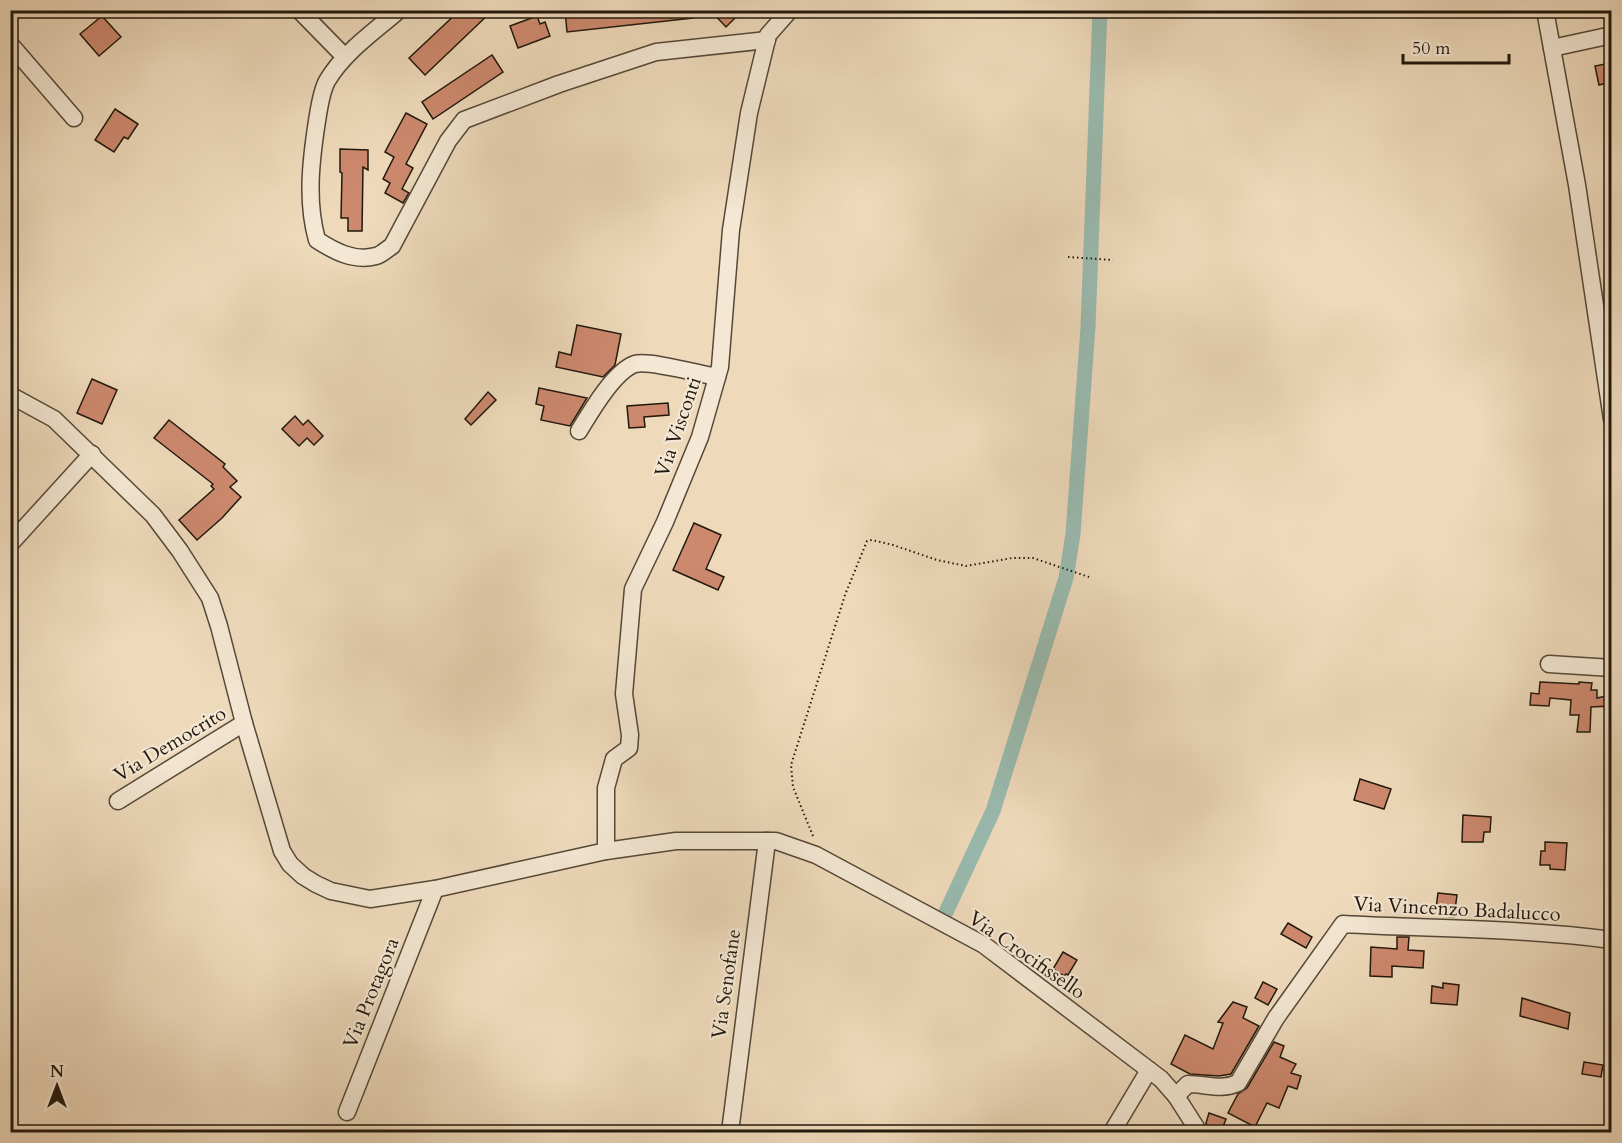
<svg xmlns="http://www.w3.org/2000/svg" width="1622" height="1143" font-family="Cardo,serif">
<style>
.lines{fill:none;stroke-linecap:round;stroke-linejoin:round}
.canal{stroke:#99bbb0;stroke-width:15}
.building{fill:#cd896e;stroke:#21180d;stroke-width:1.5}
.minor-casing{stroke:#544838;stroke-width:19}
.path{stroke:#21180d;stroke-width:2;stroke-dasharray:1.5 3;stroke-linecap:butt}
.minor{stroke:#f4e7d3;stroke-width:16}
.labels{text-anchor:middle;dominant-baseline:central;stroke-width:4.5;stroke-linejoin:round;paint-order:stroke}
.street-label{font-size:20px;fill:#21180d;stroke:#f4e7d3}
</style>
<rect width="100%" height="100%" fill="#eedabb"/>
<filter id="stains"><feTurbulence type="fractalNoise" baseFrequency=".00333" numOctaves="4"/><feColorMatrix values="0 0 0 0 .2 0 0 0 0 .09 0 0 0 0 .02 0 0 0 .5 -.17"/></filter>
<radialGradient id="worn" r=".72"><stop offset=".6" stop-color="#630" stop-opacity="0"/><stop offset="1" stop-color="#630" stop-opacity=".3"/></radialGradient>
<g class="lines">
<path class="canal" d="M 946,912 L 993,811 L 1066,578 L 1073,534 L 1088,327 L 1100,10"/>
</g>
<g class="building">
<path d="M 460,10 L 493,10 L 425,75 L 409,58 Z"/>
<path d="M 565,10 L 693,10 L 693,18 L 567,32 Z"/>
<path d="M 710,10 L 743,10 L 726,27 Z"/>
<path d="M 102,16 L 121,37 L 99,56 L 80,34 Z"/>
<path d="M 537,16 L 540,24 L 545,22 L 550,36 L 518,48 L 510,26 Z"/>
<path d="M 492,55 L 503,72 L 433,119 L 422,102 Z"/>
<path d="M 1611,63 L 1611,82 L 1599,85 L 1595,66 Z"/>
<path d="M 115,109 L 138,124 L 128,139 L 124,137 L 114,152 L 95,140 Z"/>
<path d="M 406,113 L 427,124 L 406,164 L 413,168 L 402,189 L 409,193 L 403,203 L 385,193 L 390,183 L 383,179 L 394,157 L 385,152 Z"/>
<path d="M 340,149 L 368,150 L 368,170 L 363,167 L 362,231 L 348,231 L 348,218 L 341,218 L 342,173 L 340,172 Z"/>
<path d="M 577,325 L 621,334 L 615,365 L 603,377 L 556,367 L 559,352 L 571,355 Z"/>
<path d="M 92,379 L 117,390 L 102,424 L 77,413 Z"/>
<path d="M 539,388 L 587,398 L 570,426 L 541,420 L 544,406 L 536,404 Z"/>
<path d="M 488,392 L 496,400 L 471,425 L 465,419 Z"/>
<path d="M 668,403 L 669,415 L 644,417 L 645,427 L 629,428 L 627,406 Z"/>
<path d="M 295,416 L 303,425 L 308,420 L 323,436 L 314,445 L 307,438 L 299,446 L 282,429 Z"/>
<path d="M 169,420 L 225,464 L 223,467 L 237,481 L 230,487 L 241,497 L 222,518 L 197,540 L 179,520 L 214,489 L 211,486 L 213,484 L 154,438 Z"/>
<path d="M 694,523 L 721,535 L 706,569 L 724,577 L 718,590 L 673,570 Z"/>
<path d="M 1540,682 L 1579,684 L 1579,682 L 1592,683 L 1591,690 L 1597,690 L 1597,698 L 1611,695 L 1611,706 L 1591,707 L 1590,732 L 1577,732 L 1579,715 L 1570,715 L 1571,700 L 1550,698 L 1549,706 L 1530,705 L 1531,693 L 1539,694 Z"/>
<path d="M 1360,779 L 1391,789 L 1384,809 L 1354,800 Z"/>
<path d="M 1463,815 L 1491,817 L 1490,832 L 1484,832 L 1483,842 L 1462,842 Z"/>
<path d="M 1545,842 L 1567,843 L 1565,870 L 1550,869 L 1550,865 L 1540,865 L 1541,851 L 1545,851 Z"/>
<path d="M 1438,893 L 1457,895 L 1454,917 L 1435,915 Z"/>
<path d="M 1288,923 L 1312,937 L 1306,948 L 1281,934 Z"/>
<path d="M 1397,937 L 1409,937 L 1408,950 L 1424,951 L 1423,968 L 1392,966 L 1392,977 L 1370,976 L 1371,947 L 1397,949 Z"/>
<path d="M 1063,952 L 1077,960 L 1068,975 L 1066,974 L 1064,976 L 1053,969 Z"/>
<path d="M 1263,982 L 1277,989 L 1268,1005 L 1255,998 Z"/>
<path d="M 1443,983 L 1459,985 L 1457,1005 L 1431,1003 L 1432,986 L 1443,988 Z"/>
<path d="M 1522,998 L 1570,1013 L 1568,1029 L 1520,1016 Z"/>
<path d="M 1233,1002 L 1247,1007 L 1243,1018 L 1259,1026 L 1231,1074 L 1219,1076 L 1190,1074 L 1171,1064 L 1185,1035 L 1213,1049 L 1223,1023 L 1218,1022 Z"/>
<path d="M 1274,1042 L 1284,1046 L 1280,1057 L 1296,1064 L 1291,1073 L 1301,1076 L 1297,1089 L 1288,1086 L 1279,1108 L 1267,1103 L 1255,1127 L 1228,1113 L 1238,1094 L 1247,1088 Z"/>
<path d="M 1584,1062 L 1603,1065 L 1601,1077 L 1582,1074 Z"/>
<path d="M 1209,1113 L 1226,1119 L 1221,1132 L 1209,1132 L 1206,1123 Z"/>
</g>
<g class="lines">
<g class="minor-casing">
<g id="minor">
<path d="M 299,10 L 345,57"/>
<path d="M 399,10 C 374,32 344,52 327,81 C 321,92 319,109 317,121 C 311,160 306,201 317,240 C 334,251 354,262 376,256 C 381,255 387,249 392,246 L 448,141 L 464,120 L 559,84 L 656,52 L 767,40"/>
<path d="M 1545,10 L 1577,185 L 1612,419"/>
<path d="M 10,44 L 74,118"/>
<path d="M 1552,48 L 1612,35"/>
<path d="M 10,395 L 54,419 L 153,515 L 180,551 L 210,598 L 219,626 L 244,723 L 282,851 L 290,864 L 303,876 L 316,884 L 331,891 L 370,899 L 435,889 L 606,851 L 676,841 L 776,841 L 816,855 L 984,945 L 1161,1079 L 1176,1096 L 1199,1132"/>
<path d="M 579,431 C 590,413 614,371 635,364 C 649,360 700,374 717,377"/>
<path d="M 10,544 L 92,454"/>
<path d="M 1549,664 L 1612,668"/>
<path d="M 118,801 L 244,723"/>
<path d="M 606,851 L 606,788 L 614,759 L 629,748 L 630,735 L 624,694 L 633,589 L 665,522 L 700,437 L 720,367 L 731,230 L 749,113 L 768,35 L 790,10"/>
<path d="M 1176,1096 L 1188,1084 C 1207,1084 1220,1091 1238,1083 L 1276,1018 L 1343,924 C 1433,929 1522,928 1612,940"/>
<path d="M 347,1112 L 435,889"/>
<path d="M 730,1132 L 767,841"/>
<path d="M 1112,1132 L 1149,1070"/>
</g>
</g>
<g class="path">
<path d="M 1076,14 L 1129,17"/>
<path d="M 1068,257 L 1113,260"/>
<path d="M 813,836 L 793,787 L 791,765 L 845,595 L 867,541 L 872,540 L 893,545 L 937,560 L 966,566 L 1012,558 L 1033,558 L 1089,577"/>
</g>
<use href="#minor" class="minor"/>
</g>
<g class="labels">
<g class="street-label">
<text transform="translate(678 427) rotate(-71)">Via Visconti</text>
<text transform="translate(170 744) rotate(-31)">Via Democrito</text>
<text transform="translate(1457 909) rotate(3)">Via Vincenzo Badalucco</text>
<text transform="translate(1027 955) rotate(35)">Via Crocifissello</text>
<text transform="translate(726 984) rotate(-82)">Via Senofane</text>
<text transform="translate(371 993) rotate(-68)">Via Protagora</text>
</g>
</g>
<rect width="1622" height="1143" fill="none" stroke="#eedabb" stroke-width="36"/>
<rect x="12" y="12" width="1598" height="1119" fill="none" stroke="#21180d" stroke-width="3"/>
<rect x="18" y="18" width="1586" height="1107" fill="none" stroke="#21180d" stroke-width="1.5"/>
<g transform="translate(57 1086)" stroke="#f4e7d3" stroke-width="4.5" paint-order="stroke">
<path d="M0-4.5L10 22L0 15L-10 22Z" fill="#21180d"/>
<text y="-9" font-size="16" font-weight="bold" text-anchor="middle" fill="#21180d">N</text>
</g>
<path d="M1403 54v9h106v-9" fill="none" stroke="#21180d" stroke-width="3"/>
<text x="1412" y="54" font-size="18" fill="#21180d" stroke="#f4e7d3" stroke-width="4.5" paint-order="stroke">50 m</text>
<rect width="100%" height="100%" filter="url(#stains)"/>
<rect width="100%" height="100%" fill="url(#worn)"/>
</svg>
